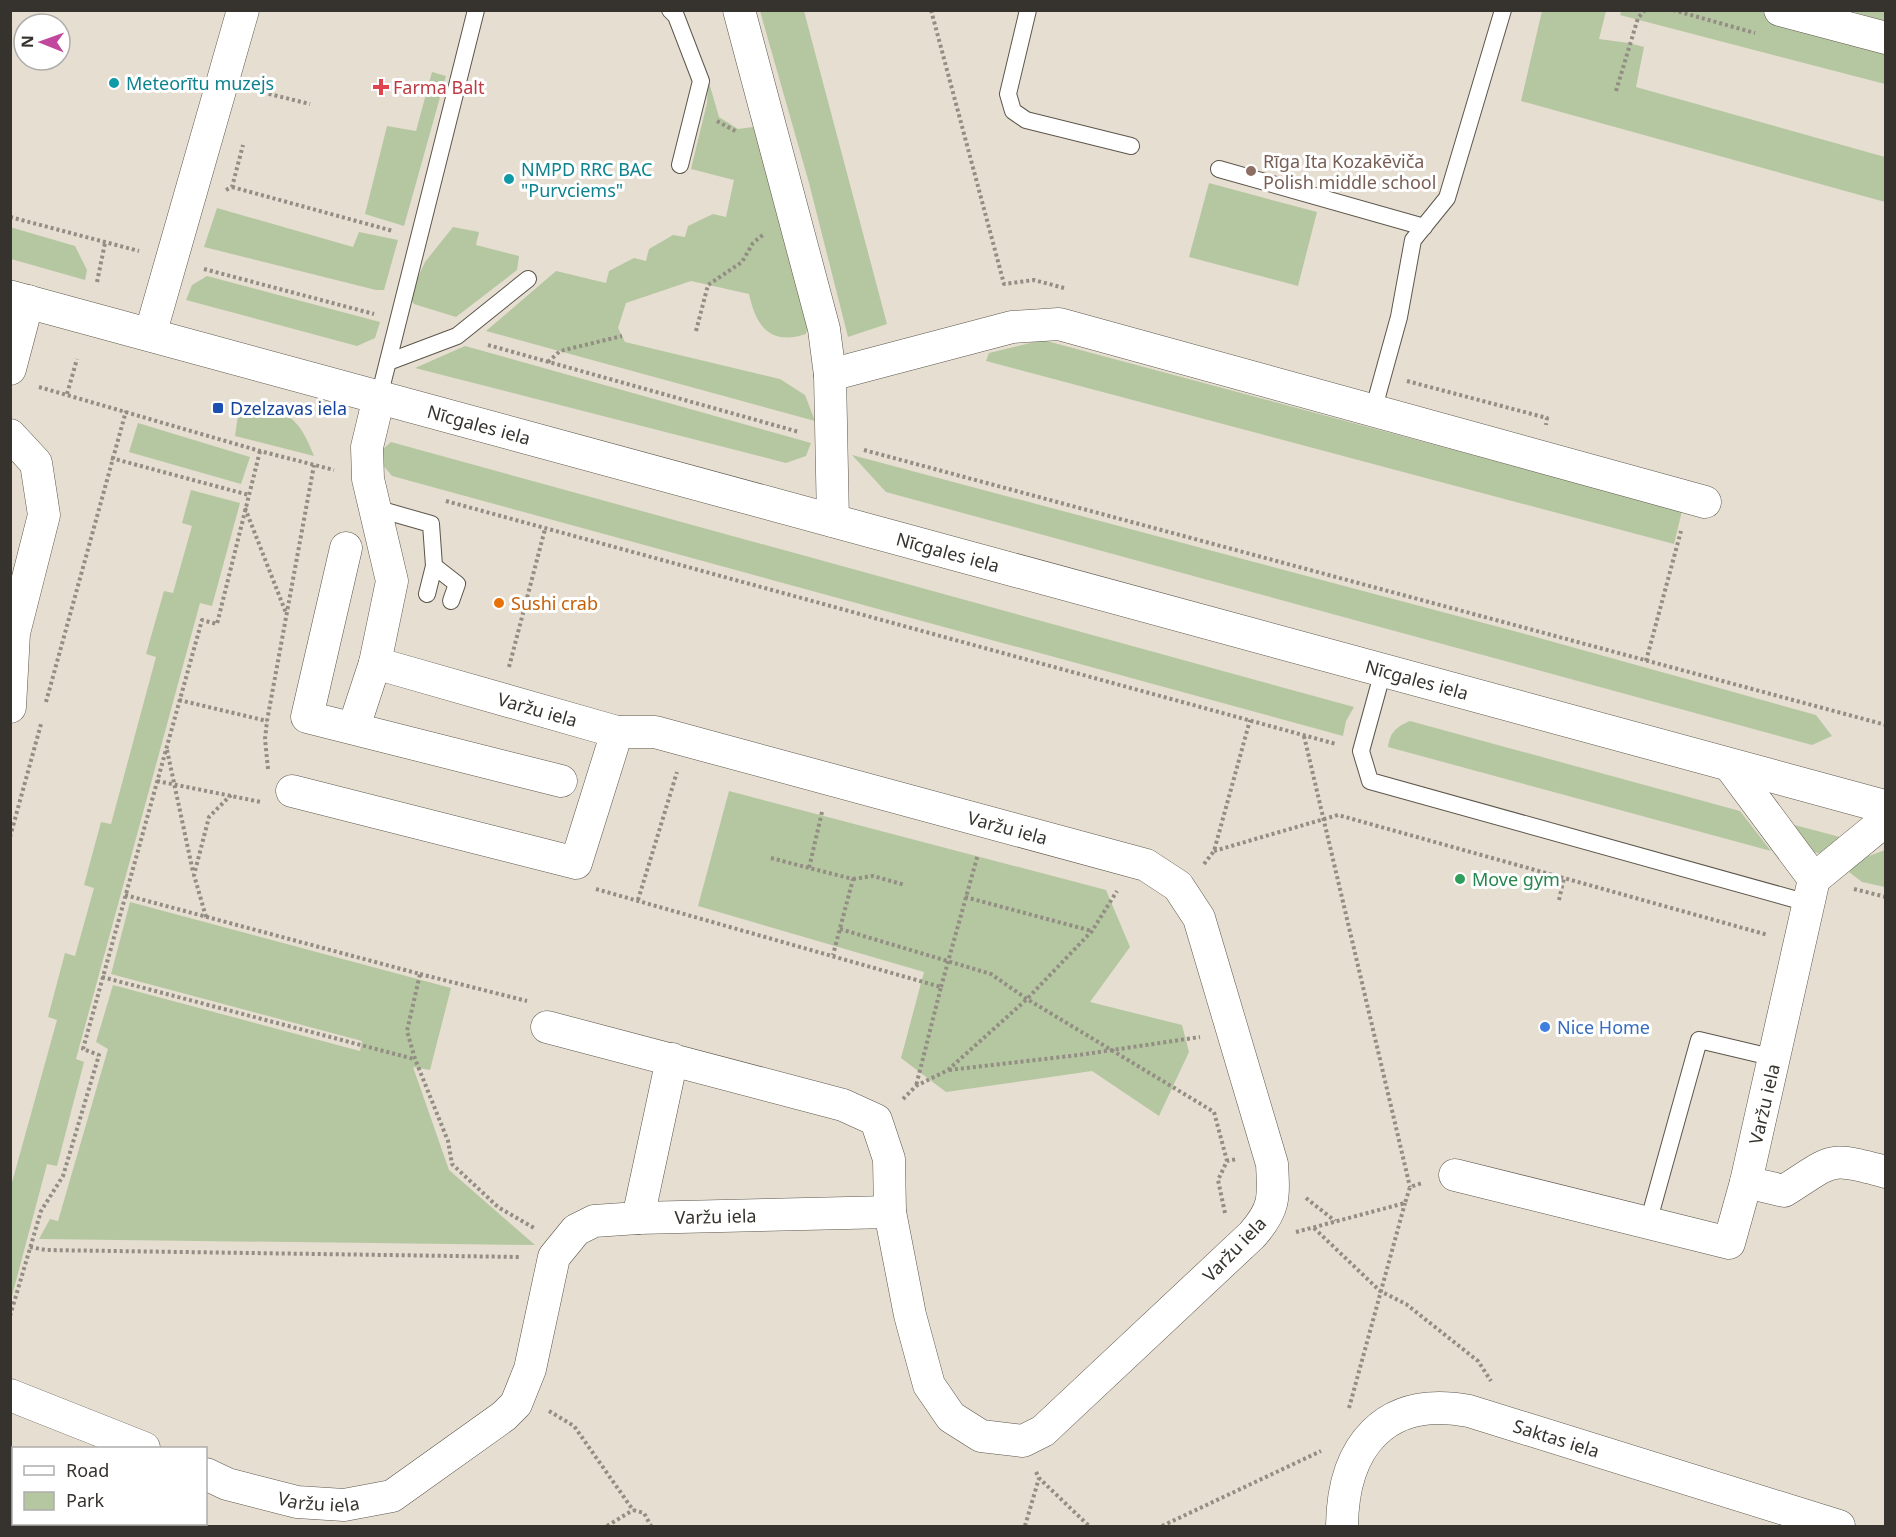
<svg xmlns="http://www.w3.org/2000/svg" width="1896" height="1537" font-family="'Noto Sans',sans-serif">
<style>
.green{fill:#b5c7a1}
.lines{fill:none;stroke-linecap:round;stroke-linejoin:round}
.lane-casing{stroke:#5c564b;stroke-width:18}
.street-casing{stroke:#5c564b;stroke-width:33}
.secondary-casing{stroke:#5c564b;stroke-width:34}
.path{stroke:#938d84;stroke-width:4;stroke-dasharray:3 3;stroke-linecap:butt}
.lane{stroke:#fff;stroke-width:16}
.street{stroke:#fff;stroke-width:32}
.secondary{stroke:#fff;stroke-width:33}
.culture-dot{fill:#0f9aa8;stroke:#fff;stroke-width:2}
.health-dot{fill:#e0444e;stroke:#fff;stroke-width:2}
.education-dot{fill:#8d6e63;stroke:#fff;stroke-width:2}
.transit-dot{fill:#1a4fb4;stroke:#fff;stroke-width:2}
.food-dot{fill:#e8710a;stroke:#fff;stroke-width:2}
.leisure-dot{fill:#2e9e5b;stroke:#fff;stroke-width:2}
.shop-dot{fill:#3f7fe0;stroke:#fff;stroke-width:2}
.labels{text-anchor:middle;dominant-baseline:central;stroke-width:6;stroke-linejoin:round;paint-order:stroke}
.culture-label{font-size:18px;fill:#0d838f;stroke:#fff;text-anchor:start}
.health-label{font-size:18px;fill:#be3a42;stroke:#fff;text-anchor:start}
.education-label{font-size:18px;fill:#785e54;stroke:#fff;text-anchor:start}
.transit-label{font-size:18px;fill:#164399;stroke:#fff;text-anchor:start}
.street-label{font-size:18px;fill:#36332e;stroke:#fff}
.food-label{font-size:18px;fill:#c56008;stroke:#fff;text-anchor:start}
.leisure-label{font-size:18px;fill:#27864d;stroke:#fff;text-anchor:start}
.shop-label{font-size:18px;fill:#366cbe;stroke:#fff;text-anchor:start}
</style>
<rect width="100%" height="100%" fill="#e6ded1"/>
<g class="green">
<path d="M 1622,10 L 1758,11 L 1885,44 L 1885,84 L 1620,15 Z"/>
<path d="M 760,11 L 804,11 L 887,324 L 848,337 L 809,183 Z"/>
<path d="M 1542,11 L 1606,11 L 1599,39 L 1629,43 L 1644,47 L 1636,87 L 1885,157 L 1885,202 L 1521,101 Z"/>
<path d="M 1851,11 L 1885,11 L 1885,22 Z"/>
<path d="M 432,72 L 446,76 L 404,226 L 365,214 L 387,126 L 416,131 Z"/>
<path d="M 708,79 L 719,117 L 738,129 L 753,127 L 776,184 L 809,320 L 806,334 C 770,346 756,326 749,294 L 691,281 L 626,303 L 618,328 L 625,342 L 780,379 L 805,395 L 815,421 L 486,331 L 556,271 L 606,283 L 609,271 L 634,258 L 646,261 L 649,249 L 673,235 L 685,237 L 688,226 L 713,214 L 726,217 L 734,180 L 691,169 L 707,103 Z"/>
<path d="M 1209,183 L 1317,212 L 1298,286 L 1189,257 Z"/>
<path d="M 217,208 L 353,247 L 359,232 L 398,240 L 384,290 L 376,290 L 204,247 Z"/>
<path d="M 10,227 L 75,246 L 87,270 L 85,280 L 11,259 Z"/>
<path d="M 453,227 L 479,232 L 476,245 L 519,256 L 517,270 L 456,317 L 414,304 L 409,297 L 425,262 Z"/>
<path d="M 207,276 L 380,322 L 375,338 L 357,346 L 186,300 L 192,285 Z"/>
<path d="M 1043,340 L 1682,511 L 1674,544 L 986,361 L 989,353 Z"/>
<path d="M 465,346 L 811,443 L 806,456 L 786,463 L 415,368 Z"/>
<path d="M 240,401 C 285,413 296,410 314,456 L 235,436 Z"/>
<path d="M 138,423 L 250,457 L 241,484 L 129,452 Z"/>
<path d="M 391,442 L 1354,707 L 1346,721 L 1343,736 L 392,476 L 382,464 L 383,449 Z"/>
<path d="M 852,455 L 1514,631 L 1816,715 L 1832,736 L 1812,745 L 886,492 Z"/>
<path d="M 191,490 L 240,503 L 212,606 L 200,603 L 76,1059 L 84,1062 L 57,1166 L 47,1164 L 11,1300 L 11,1186 L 57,1020 L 48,1017 L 65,953 L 75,956 L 94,888 L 84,885 L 101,822 L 111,824 L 156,657 L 146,654 L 164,591 L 173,593 L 192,526 L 182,523 Z"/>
<path d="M 1410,721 L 1740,811 L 1771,851 L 1388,747 C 1390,732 1396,727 1410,721 Z"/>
<path d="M 729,791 L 1106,890 L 1130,947 L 1090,1002 L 1182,1025 L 1189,1052 L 1159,1116 L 1092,1071 L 946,1092 L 901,1058 L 924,972 L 698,906 Z"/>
<path d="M 1787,823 L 1840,837 L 1822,854 L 1806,850 Z"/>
<path d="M 1885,850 L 1885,887 L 1862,882 L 1849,872 L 1858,860 Z"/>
<path d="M 130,902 L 451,988 L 430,1070 L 413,1067 L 449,1170 L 535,1245 L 39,1239 L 50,1219 L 58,1221 L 108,1049 L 96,1042 L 113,985 L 360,1051 L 362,1041 L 111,974 Z"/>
<path d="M 117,1524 L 188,1524 L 190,1526 L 113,1526 Z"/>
</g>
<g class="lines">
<g class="lane-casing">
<g id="lane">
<path d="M 670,10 L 676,16 L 701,81 L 680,165"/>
<path d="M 1028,10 L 1008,94 L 1013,111 L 1026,120 L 1131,146"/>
<path d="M 1219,169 L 1424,227"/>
<path d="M 388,362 L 457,336 L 528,279"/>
<path d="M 379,397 L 476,10"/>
<path d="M 1373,411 L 1399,317 L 1413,240 L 1447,198 L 1503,10"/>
<path d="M 375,508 L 431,524 L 434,566 L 427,594"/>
<path d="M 434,566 L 457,584 L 451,601"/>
<path d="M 1383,671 L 1361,751 L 1370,781 L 1808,903"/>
<path d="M 1648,1223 L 1699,1040 L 1775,1058"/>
</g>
</g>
<g class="street-casing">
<g id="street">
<path d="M 739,10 L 824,329 L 830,375 L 833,521"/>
<path d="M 1780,10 L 1886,38"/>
<path d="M 150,335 L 243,10"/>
<path d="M 10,369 L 28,301"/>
<path d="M 830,375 L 1012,327 L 1059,324 L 1705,502"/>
<path id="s1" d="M 379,397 L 367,447 L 368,479 L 392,581 L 375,663 L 617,732 L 655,732 L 1146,865 L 1178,886 L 1199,918 L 1272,1164 C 1274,1198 1275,1209 1252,1235 L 1043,1431 L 1023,1441 L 981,1436 L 951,1417 L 929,1385 L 910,1315 L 890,1212 L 889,1159 L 876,1120 L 843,1105 L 547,1027"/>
<path d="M 10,435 L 36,463 L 44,515 L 14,633 L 10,707"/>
<path d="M 346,548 L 307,717 L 561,781"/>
<path d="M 354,727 L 375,663"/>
<path d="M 1730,766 L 1814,879"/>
<path d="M 292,791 L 576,863 L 617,732"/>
<path d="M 1886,820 L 1814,879 L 1746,1182 L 1784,1191 C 1835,1159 1826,1156 1886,1172"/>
<path d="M 1455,1175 L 1729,1243 L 1746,1182"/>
<path d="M 638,1218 L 672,1059"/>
<path d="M 10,1395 L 144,1448"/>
<path id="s2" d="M 206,1474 L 227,1484 L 297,1502 L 344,1505 L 392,1496 L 504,1416 L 516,1404 L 530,1369 L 554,1257 L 576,1230 L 594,1221 L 638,1218 L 890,1212"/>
<path id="s3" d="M 1342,1526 C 1343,1447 1384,1395 1469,1411 L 1839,1526"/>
</g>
</g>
<g class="secondary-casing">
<g id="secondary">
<path id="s4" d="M 10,297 L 1886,807"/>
</g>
</g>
<g class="path">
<path d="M 931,10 L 1004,284 L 1034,280 L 1064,288"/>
<path d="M 1673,10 L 1755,33"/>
<path d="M 257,91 L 310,104"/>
<path d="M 1616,91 L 1638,18 L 1645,10"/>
<path d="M 717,121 L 737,132"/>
<path d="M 232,187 L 393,231"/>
<path d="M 226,190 L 232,187 L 243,145"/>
<path d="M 10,217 L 139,251"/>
<path d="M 204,269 L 374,314"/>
<path d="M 97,282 L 105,243"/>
<path d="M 696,331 L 708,285 L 742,262 L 753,243 L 764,234"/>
<path d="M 488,345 L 799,432"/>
<path d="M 548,362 L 560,351 L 622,336"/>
<path d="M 1407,381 L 1547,418 L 1546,425"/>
<path d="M 39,387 L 260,451 L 334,470"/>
<path d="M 67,394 L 77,359"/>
<path d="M 864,450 L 1886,725"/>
<path d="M 111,458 L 249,495"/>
<path d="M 446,501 L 1336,744"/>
<path d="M 245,508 L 286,613"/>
<path d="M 1646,661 L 1681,531"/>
<path d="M 509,667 L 545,529"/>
<path d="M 179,700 L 267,721"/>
<path d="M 46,702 L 126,411"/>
<path d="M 1304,736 L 1410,1187"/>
<path d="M 167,750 L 193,872"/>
<path d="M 268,769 L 265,739 L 267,721 L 314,465"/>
<path d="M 157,781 L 261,802"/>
<path d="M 822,812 L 809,868 L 853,879 L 833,955"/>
<path d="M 10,837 L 41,724"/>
<path d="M 1214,851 L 1338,815 L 1768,935"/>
<path d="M 771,858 L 809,868"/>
<path d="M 1204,864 L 1214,851 L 1250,720"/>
<path d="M 853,879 L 873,876 L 905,885"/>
<path d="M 596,889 L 941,987 L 916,1086"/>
<path d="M 1854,889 L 1886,897"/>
<path d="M 125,895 L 420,974 L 407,1031 L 415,1059 L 448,1141 L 452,1164 L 498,1207 L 534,1228"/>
<path d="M 965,897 L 1092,931"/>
<path d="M 638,900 L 677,772"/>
<path d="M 1559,900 L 1564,878"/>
<path d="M 206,917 L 194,875 L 209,817 L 231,795"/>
<path d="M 840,929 L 991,974 L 1027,999 L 1214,1112 L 1227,1161"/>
<path d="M 420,974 L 527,1001"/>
<path d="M 102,977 L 414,1059"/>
<path d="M 941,987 L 978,854"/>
<path d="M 949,1070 L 1079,1055 L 1200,1037"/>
<path d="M 903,1099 L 916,1086 L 948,1070 L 1027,999 L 1092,931 L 1117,891"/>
<path d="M 1306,1198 L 1335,1221"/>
<path d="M 1225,1213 L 1218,1180 L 1227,1161 L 1237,1159"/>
<path d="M 1314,1228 L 1380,1291 L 1406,1304 L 1478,1361 L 1491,1381"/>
<path d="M 1296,1232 L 1405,1203 L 1410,1187 L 1422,1183"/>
<path d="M 30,1247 L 46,1250 L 521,1257"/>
<path d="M 10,1316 L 41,1211 L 63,1176 L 99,1055 L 83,1049 L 202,620 L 217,624 L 260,451"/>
<path d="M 1349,1408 L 1405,1203"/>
<path d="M 549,1411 L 574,1426 L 633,1510 L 644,1513 L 651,1526"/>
<path d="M 1036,1472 L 1039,1478 L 1089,1526"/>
<path d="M 607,1526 L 633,1510"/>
<path d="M 1025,1526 L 1039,1478"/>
<path d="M 1162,1526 L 1321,1451"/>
</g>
<use href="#lane" class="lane"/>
<use href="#street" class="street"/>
<use href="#secondary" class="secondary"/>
</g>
<g class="culture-dot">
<circle cx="114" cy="83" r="6"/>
<circle cx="509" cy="179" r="6"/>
</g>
<path class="health-dot" d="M378 78h6v6h6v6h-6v6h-6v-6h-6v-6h6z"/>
<circle class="education-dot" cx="1251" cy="171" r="6"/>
<rect class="transit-dot" x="212" y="402" width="12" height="12" rx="3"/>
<circle class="food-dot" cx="499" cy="603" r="6"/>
<circle class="leisure-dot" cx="1460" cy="879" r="6"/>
<circle class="shop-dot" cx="1545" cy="1027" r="6"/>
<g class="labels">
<g class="culture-label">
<text x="126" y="83">Meteorītu muzejs</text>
<text x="521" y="169">NMPD RRC BAC<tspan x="521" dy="21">"Purvciems"</tspan></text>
</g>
<g class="health-label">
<text x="393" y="87">Farma Balt</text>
</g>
<g class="education-label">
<text x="1263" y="161">Rīga Ita Kozakēviča<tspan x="1263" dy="21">Polish middle school</tspan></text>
</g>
<g class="transit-label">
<text x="230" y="408">Dzelzavas iela</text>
</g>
<g class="street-label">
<text stroke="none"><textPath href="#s4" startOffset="486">Nīcgales iela</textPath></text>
<text stroke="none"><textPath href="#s4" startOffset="972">Nīcgales iela</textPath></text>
<text stroke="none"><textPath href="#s4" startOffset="1458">Nīcgales iela</textPath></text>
<text stroke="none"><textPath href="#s1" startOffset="441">Varžu iela</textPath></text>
<text stroke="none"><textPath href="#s1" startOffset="927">Varžu iela</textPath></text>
<text transform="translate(1764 1104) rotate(-77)">Varžu iela</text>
<text stroke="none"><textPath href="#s2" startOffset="675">Varžu iela</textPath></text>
<text transform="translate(1234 1249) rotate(-46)">Varžu iela</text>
<text stroke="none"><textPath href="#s3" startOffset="294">Saktas iela</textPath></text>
<text stroke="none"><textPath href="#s2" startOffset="117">Varžu iela</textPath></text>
</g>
<g class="food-label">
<text x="511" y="603">Sushi crab</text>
</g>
<g class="leisure-label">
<text x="1472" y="879">Move gym</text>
</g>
<g class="shop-label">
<text x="1557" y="1027">Nice Home</text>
</g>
</g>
<rect width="1896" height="1537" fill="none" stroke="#36332e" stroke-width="24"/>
<rect x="12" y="1447" width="195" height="78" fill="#ffffff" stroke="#afadab" stroke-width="1.5"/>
<rect x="24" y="1466" width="30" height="9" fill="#ffffff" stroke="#afadab" stroke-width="1.5"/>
<text x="66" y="1477" font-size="18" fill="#36332e">Road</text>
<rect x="24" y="1492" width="30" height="18" fill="#b5c7a1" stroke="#afadab" stroke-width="1.5"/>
<text x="66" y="1507" font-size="18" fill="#36332e">Park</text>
<g transform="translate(42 42) rotate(271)"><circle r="28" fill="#ffffff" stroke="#afadab" stroke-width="1.5"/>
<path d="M0-4.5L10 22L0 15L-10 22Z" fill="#c1489c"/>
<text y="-9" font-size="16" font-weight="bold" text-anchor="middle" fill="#36332e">N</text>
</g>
</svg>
